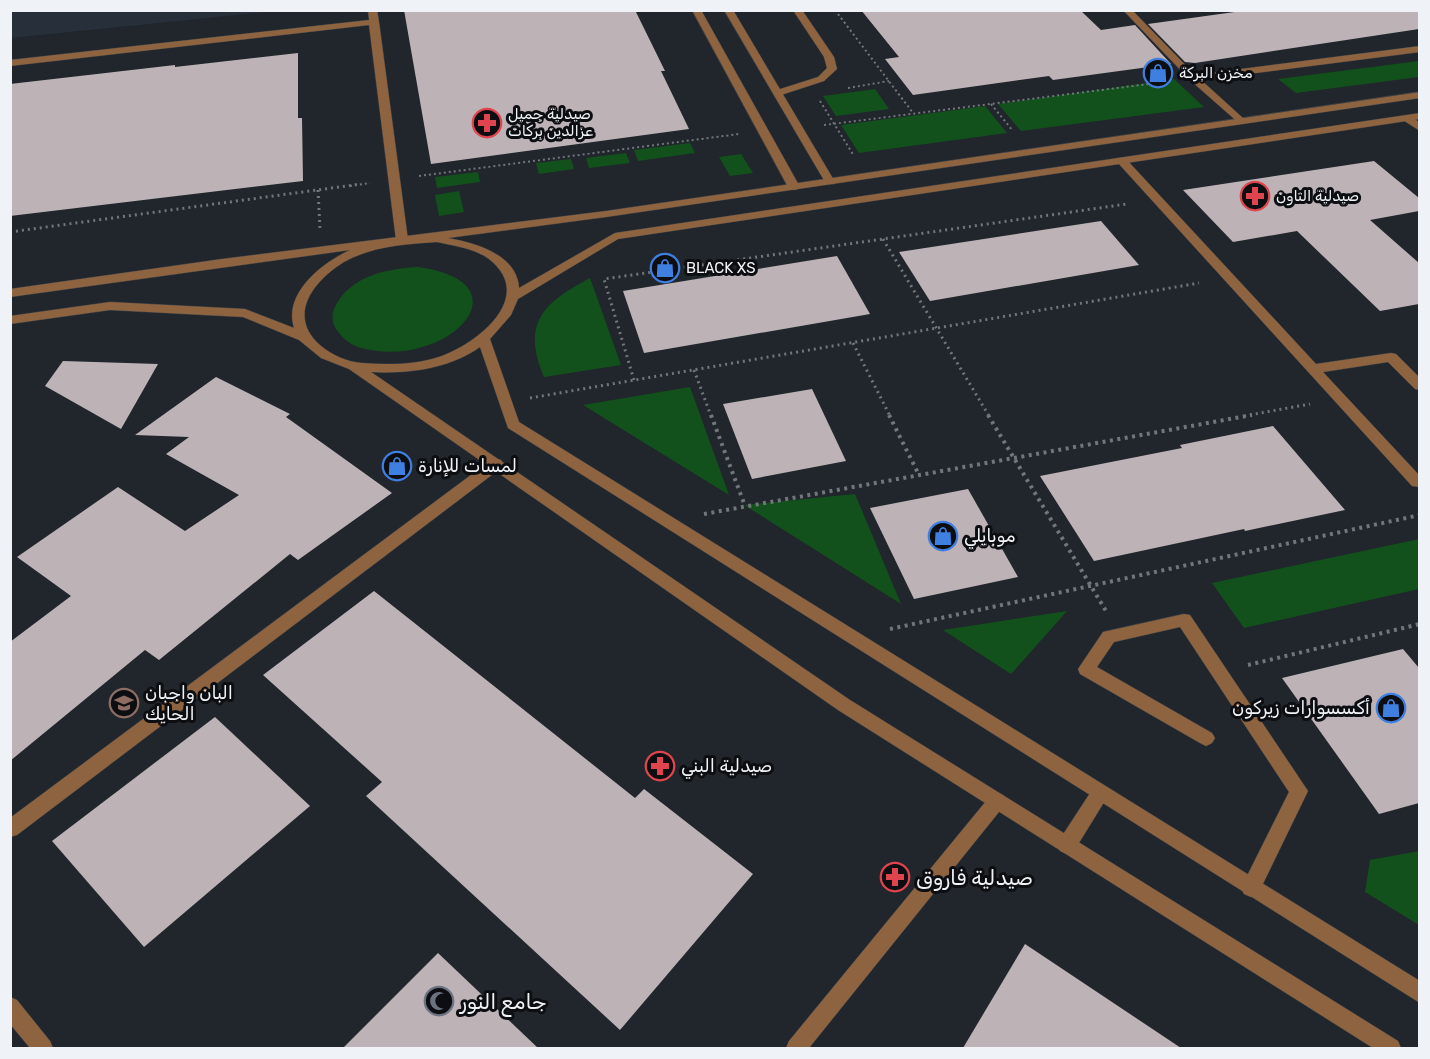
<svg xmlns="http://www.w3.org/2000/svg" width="1430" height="1059" font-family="Rubik,Cairo,sans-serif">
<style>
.built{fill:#262f3a}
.green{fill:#12511c}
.building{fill:#bdb3b7}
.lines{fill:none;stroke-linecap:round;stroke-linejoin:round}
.service-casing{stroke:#3d4348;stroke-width:1}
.minor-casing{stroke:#3d4348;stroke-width:1}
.tertiary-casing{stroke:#3d4348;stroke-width:1}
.path-far2{stroke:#70767a;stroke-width:2;stroke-dasharray:2 3;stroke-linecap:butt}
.path-far1{stroke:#70767a;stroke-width:3;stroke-dasharray:2 4;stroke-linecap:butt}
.path{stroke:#70767a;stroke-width:4;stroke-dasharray:3 4.5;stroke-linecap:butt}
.service{fill:#8e6340;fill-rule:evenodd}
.minor{fill:#8e6340;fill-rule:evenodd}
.tertiary{fill:#8e6340;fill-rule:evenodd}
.labels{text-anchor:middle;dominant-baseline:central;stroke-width:6;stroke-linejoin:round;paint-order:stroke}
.far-poi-label{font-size:15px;fill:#eff3f7;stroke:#0c0e11;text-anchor:start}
.poi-label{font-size:18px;fill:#eff3f7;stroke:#0c0e11;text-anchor:start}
.near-poi-label{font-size:21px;fill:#eff3f7;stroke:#0c0e11;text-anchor:start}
</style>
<rect width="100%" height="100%" fill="#20262b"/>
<path class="built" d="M 11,10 L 275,10 L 275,11 L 11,38 Z"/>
<g class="green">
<path d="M 1419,61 L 1419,77 L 1296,93 L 1278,79 Z"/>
<path d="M 1174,79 L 1204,107 L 1021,131 L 998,104 Z"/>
<path d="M 875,89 L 889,109 L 836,116 L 823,96 Z"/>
<path d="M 985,106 L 1007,133 L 859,153 L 841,125 Z"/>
<path d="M 690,143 L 695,153 L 638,161 L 634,150 Z"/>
<path d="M 626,153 L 630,163 L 589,168 L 586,158 Z"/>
<path d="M 741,154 L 753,173 L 730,176 L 719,157 Z"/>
<path d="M 571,159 L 574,169 L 539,174 L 536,163 Z"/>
<path d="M 478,172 L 480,182 L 437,188 L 435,177 Z"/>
<path d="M 459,191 L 464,212 L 439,216 L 435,195 Z"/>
<path d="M 417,267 C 532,282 447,371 361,348 C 350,345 342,338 336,329 C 332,323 331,314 335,307 C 350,276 386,269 417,267 Z"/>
<path d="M 590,278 L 621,365 L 544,377 C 521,323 543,303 590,278 Z"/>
<path d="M 690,387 L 729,495 L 583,405 Z"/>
<path d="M 855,494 L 901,604 L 744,505 Z"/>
<path d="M 1419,539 L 1419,589 L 1244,628 L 1212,583 Z"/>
<path d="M 1067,611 L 1011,674 L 943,630 Z"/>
<path d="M 1419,851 L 1420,851 L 1419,925 L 1365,892 L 1370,860 Z"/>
</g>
<g class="building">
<path d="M 404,10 L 635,10 L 665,71 L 661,71 L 689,129 L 431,164 Z"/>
<path d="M 861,10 L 1080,10 L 1101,30 L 1135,25 L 1171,64 L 1053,80 L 1049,76 L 913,95 L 885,59 L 899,57 Z"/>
<path d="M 1249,10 L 1418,10 L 1419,29 L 1195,63 L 1185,62 L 1148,24 Z"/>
<path d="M 298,53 L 298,118 L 302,118 L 303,181 L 10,216 L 10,84 L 175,65 L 175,67 Z"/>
<path d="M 1374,161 L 1419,198 L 1419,211 L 1370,220 L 1419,263 L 1419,304 L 1380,311 L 1297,231 L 1233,242 L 1183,190 Z"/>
<path d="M 1101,221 L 1139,265 L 930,301 L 899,252 Z"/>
<path d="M 837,256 L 870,314 L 644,353 L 623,291 Z"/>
<path d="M 63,361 L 158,364 L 121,429 L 45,386 Z"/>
<path d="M 216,377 L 290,414 L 286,417 L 392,493 L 298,560 L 290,554 L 159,660 L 145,650 L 10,761 L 10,642 L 71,596 L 17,557 L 118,487 L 185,531 L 239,495 L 166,454 L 189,437 L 135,435 Z"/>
<path d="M 812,389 L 846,461 L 752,479 L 723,404 Z"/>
<path d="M 1273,426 L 1345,510 L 1245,531 L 1244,529 L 1094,561 L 1040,476 L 1182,448 L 1180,445 Z"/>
<path d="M 968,489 L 1018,577 L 914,599 L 870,508 Z"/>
<path d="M 374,591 L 635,798 L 644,789 L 753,874 L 620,1030 L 366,796 L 382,782 L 263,675 Z"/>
<path d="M 1403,649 L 1419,668 L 1419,803 L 1379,814 L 1282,678 Z"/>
<path d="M 215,717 L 310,806 L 144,947 L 52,841 Z"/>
<path d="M 1025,944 L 1181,1048 L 963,1048 Z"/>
<path d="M 438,953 L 538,1048 L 343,1048 Z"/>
</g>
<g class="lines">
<g class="service-casing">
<g id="service">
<path d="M 793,10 L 802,10 L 834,57 L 837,69 L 824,81 L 778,96 L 774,95 L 774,91 L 818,77 L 827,68 L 824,57 Z"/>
<path d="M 1122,158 L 1126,159 L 1316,364 L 1391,353 L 1396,354 L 1420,378 L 1420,390 L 1415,389 L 1388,362 L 1323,372 L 1420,476 L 1420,487 L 1412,486 L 1118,163 L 1117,161 Z"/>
</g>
</g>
<g class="minor-casing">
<g id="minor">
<path d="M 368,10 L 377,10 L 379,22 L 408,240 L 402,243 L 396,240 L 369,25 L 10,66 L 10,60 L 369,20 Z"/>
<path d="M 692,10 L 701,10 L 800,187 L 798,189 L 794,190 L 788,187 Z"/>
<path d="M 724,10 L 733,10 L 835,182 L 834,184 L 826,184 L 825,182 Z"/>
<path d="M 1123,10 L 1132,10 L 1195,75 L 1420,46 L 1420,52 L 1201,80 L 1244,119 L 1245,121 L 1240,124 L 1190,80 Z"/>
<path d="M 1403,116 L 1411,116 L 1420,123 L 1420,131 L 1403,120 Z"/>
<path d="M 496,459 L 501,460 L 503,464 L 501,468 L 17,835 L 10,837 L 10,818 L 491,460 Z"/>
<path d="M 1184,614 L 1190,615 L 1308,791 L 1258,894 L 1251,897 L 1244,894 L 1241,888 L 1289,792 L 1180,627 L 1114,642 L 1097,667 L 1212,733 L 1215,738 L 1212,743 L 1206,746 L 1200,743 L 1080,674 L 1078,669 L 1103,632 Z"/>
<path d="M 1100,785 L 1106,787 L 1109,793 L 1106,799 L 1074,851 L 1067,854 L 1060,851 L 1058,845 L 1060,839 L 1094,787 Z"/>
<path d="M 997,793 L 1003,795 L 1006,801 L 1003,807 L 809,1048 L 786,1048 L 789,1041 L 991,795 Z"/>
<path d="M 10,997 L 17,1000 L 50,1041 L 53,1048 L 30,1048 L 10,1024 Z"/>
</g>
</g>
<g class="tertiary-casing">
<path id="tertiary" d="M 1420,92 L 1420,98 L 606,217 L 448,238 C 475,243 517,254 519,288 L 615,233 L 1420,113 L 1420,119 L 618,239 L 518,299 L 511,315 L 490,339 L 519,422 L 1420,981 L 1420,1003 L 508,428 L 480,347 C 449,369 408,374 371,372 L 850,700 L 1398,1041 L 1401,1048 L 1373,1048 L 838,710 L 349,369 L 321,358 L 299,340 L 243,317 L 110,310 L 10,324 L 10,316 L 110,302 L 245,309 L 294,328 C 283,293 322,263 350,250 L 10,297 L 10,289 L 222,259 L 606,211 ZM 437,242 C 454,246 474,248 489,259 C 537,297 477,344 439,357 C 415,365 388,365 362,363 C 347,362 332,355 321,346 C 286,316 313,281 344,262 C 373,246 405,244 437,242 Z"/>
</g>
<g class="path-far2">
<path d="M 835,10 L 913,113"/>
<path d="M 848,88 L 889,81"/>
<path d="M 820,101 L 854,156"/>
<path d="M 991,104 L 1013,131"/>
<path d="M 824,125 L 1165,82"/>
<path d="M 419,176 L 739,134"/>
<path d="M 350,186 L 370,183"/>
</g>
<g class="path-far1">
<path d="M 318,190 L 320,229"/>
<path d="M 10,232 L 361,184"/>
<path d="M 883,239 L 989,416"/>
<path d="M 853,343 L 890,416"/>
<path d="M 694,370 L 711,416"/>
<path d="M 634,380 L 604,279 L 1127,204"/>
<path d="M 530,398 L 1199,283"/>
<path d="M 1244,416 L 1310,404"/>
</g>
<g class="path">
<path d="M 711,415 L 745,506"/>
<path d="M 889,415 L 919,475"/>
<path d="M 988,415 L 1106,611"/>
<path d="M 704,514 L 1252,415"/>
<path d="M 890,629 L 1420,515"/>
<path d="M 1248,665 L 1420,624"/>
</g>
<use href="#service" class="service"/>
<use href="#minor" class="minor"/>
<use href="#tertiary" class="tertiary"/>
</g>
<defs>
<g id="shop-ring" transform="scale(1.5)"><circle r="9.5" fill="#0c0e11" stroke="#3f7fe0" stroke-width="1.5"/><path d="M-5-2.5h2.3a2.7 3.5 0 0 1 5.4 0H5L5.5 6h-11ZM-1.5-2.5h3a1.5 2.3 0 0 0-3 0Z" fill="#3f7fe0"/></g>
<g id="pharmacy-ring" transform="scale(1.5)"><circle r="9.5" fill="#0c0e11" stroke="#e0444e" stroke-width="1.5"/><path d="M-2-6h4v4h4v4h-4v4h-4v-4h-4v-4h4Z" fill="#e0444e"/></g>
<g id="school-ring" transform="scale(1.5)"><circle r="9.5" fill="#0c0e11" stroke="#8d6e63" stroke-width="1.5"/><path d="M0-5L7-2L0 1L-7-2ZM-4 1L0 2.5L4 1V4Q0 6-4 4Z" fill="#8d6e63"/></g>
<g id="mosque-ring" transform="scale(1.5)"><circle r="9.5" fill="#0c0e11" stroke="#6b7280" stroke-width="1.5"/><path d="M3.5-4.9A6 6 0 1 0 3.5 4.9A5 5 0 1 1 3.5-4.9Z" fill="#6b7280"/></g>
</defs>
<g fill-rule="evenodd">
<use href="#shop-ring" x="1158" y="73"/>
<use href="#pharmacy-ring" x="487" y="123"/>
<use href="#pharmacy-ring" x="1255" y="196"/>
<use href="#shop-ring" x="665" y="268"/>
<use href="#shop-ring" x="397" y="466"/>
<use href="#shop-ring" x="943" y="536"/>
<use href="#school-ring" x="124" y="703"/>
<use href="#shop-ring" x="1391" y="708"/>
<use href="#pharmacy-ring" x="660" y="766"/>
<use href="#pharmacy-ring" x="895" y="877"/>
<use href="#mosque-ring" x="439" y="1001"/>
</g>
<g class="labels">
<g class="far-poi-label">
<text x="1179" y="73">مخزن البركة</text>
<text x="508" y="114">صيدلية جميل<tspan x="508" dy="17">عزالدين بركات</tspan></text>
<text x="1276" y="196">صيدلية التاون</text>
<text x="686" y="268">BLACK XS</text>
</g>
<g class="poi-label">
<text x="418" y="466">لمسات للإنارة</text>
<text x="964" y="536">موبايلي</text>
<text x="145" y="693">البان واجبان<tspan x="145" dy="21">الحايك</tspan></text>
<text x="1370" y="708" text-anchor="end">أكسسوارات زيركون</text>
<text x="681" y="766">صيدلية البني</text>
</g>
<g class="near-poi-label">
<text x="916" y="877">صيدلية فاروق</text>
<text x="460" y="1001">جامع النور</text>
</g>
</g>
<rect width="1430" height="1059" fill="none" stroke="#eff3f7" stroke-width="24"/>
</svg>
